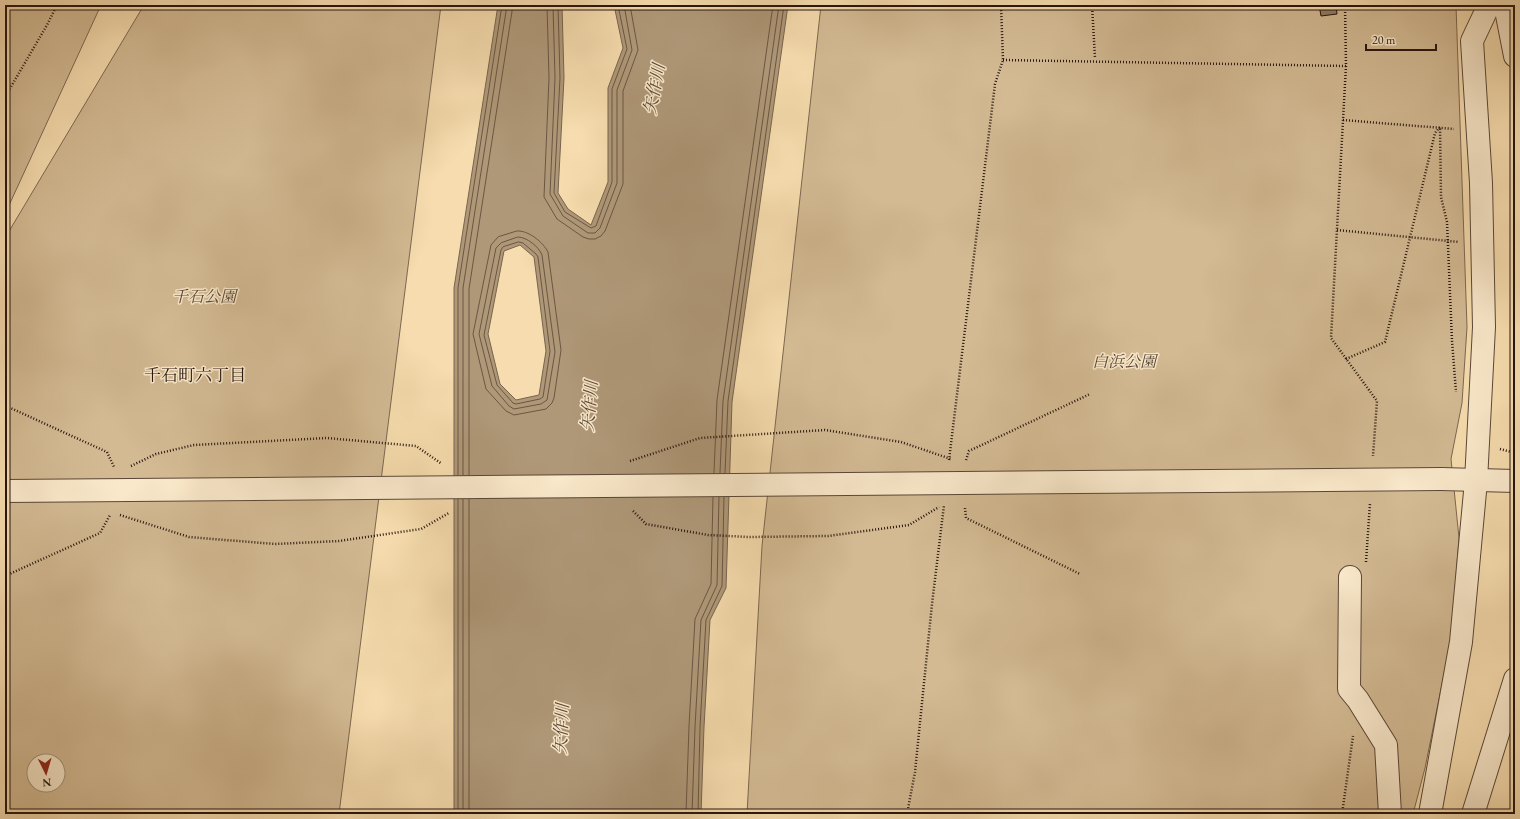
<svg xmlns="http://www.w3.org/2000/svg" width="1520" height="819" font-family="'EB Garamond','Noto Serif JP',serif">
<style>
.green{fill:#d3ba93;stroke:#7c6851;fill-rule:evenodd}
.water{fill:#af9878;stroke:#78644e;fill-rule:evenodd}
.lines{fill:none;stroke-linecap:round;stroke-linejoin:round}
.shore{stroke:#6a5644;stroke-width:1}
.building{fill:#927c62;stroke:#26150f}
.minor-casing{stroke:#5a4737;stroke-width:24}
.path{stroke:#26150f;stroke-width:2.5;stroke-dasharray:1 2;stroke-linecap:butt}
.minor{stroke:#f9e8ca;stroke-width:22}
.minor-bridge-casing{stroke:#5a4737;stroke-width:24;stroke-linecap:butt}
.path-bridge{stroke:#26150f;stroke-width:2.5;stroke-dasharray:1 2;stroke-linecap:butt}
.minor-bridge{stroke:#f9e8ca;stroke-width:22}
.labels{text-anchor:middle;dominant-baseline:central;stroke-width:3;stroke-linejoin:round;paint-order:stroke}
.park-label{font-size:16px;font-style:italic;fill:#5a4737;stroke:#f9e8ca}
.water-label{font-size:17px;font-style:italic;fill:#5d4939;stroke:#f9e8ca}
.neighbourhood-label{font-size:17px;fill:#26150f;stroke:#f9e8ca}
</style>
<rect width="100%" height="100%" fill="#f6dcae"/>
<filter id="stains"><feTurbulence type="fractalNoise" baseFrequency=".005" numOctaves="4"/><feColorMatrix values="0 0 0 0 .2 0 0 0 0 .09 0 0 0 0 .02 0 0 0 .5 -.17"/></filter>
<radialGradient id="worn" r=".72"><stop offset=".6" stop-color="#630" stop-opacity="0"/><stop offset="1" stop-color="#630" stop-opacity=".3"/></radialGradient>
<g class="green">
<path d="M 5,5 L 101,5 L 5,214 Z"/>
<path d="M 144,5 L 441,5 L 339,814 L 5,814 L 5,238 ZM 34,761 L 58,761 L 58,785 L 34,785 Z"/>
<path d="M 821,5 L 1456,5 L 1467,327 L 1462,403 L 1451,459 L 1459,538 L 1451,640 L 1425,768 L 1413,814 L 747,814 L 762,546 Z"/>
</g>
<path class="water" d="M 498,5 L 562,5 L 564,78 L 558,193 L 568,209 L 591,225 L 608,182 L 608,88 L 623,48 L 614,5 L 788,5 L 732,402 L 726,588 L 710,620 L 704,727 L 701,814 L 454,814 L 454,288 ZM 520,245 L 534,257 L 546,351 L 539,395 L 516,400 L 500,384 L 488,334 L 504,251 Z"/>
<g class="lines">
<g class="shore">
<path d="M 547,5 L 549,78 L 544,197 L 557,219 L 583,237 L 589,239 L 595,239 L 601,236 L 605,231 L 623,184 L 623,91 L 638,50 L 630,5"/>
<path d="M 553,5 L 555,78 L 550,194 L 563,216 L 588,233 L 595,233 L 600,228 L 617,183 L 617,90 L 632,50 L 624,5"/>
<path d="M 558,5 L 560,78 L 554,193 L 565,212 L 591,228 L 596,226 L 612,182 L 612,89 L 627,49 L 618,5"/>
<path d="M 517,231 C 528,230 543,242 548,252 L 561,350 L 554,398 L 552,403 L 546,409 L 514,415 L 506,411 L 486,389 L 473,334 L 491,245 L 498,237 Z"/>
<path d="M 518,237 C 527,237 539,247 542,255 L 555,352 L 547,400 L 541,404 L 514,409 L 509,406 L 492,386 L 479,334 L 496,248 L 501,243 Z"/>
<path d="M 519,242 L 523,243 L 536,254 L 538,257 L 550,351 L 543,397 L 540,399 L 516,404 L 513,403 L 497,385 L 484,335 L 501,250 L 503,247 Z"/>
<path d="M 714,473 L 717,400 L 773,5"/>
<path d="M 720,473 L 723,401 L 779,5"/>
<path d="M 725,473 L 728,401 L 784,5"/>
<path d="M 458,475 L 458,288 L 502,5"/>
<path d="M 463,475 L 463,288 L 507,5"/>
<path d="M 469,475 L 469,289 L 513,5"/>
<path d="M 458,499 L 458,814"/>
<path d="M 463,499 L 463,814"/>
<path d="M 469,499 L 469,814"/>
<path d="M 686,814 L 689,726 L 695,619 L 711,584 L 713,497"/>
<path d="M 692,814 L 695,727 L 701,620 L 717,585 L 719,497"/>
<path d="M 698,814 L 700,727 L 706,620 L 722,586 L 724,497"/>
</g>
</g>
<path class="building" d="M 1319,5 L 1336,5 L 1337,14 L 1321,16 Z"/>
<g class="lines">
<g class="minor-casing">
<g id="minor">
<path d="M 1505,5 L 1515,56"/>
<path d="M 1441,479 L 1515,481"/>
<path d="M 1350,577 L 1349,689 L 1358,700 L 1386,745 L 1390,814"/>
<path d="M 1430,814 L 1461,642 L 1476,481 L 1484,327 L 1481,183 L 1472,41 L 1489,5"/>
<path d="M 1473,814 L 1515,679"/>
</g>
</g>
<g class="path">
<path d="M 1092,5 L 1095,58"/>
<path d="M 1003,60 L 1346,66 L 1345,5"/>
<path d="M 1346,66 L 1331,338 L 1377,401 L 1373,456"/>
<path d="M 5,97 L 47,25 L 57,5"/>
<path d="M 1343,120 L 1454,129"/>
<path d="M 1337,230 L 1459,242"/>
<path d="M 1346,359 L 1385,342 L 1435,133 L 1440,127 L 1441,197 L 1447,222 L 1452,341 L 1456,392"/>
<path d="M 6,406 L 107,452 L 114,467"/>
<path d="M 1500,449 L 1515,453"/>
<path d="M 949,460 L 995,84 L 1003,60 L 1001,5"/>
<path d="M 966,460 L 969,451 L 1090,394"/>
<path d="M 131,466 L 156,454 L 194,445 L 327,438 L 416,446 L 442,464"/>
<path d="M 965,508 L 966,518 L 1080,574"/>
<path d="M 633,511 L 646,524 L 708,535 L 749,537 L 828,536 L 909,525 L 939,507"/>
<path d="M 120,515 L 189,537 L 275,544 L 339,541 L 421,529 L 449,513"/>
<path d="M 1366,562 L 1370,503"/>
<path d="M 5,576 L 100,533 L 110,515"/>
<path d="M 907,814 L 915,772 L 932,604 L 944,505"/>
<path d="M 1342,814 L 1353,736"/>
</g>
<use href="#minor" class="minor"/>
<g class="minor-bridge-casing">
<path id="minor-bridge" d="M 5,491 L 1441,479"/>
</g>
<path class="path-bridge" d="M 630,461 L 700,438 L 825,430 L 901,442 L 951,459"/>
<use href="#minor-bridge" class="minor-bridge"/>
</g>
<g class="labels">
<g class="park-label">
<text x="204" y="296">千石公園</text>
<text x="1124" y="361">白浜公園</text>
</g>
<g class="water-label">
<text transform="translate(654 89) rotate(-79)">矢作川</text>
<text transform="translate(589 406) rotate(-85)">矢作川</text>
<text transform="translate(561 729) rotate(-87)">矢作川</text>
</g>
<g class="neighbourhood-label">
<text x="195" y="375">千石町六丁目</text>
</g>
</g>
<rect width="1520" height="819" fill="none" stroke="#f6dcae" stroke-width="20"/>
<rect x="6" y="6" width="1508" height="807" fill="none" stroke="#26150f" stroke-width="2"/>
<rect x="10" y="10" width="1500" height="799" fill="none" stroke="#26150f"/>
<g transform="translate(46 773) rotate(175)"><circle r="19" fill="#f9e8ca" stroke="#a5947f"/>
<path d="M0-3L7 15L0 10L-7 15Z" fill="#8f2418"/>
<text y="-6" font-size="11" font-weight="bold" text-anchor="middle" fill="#26150f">N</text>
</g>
<path d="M1366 44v6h70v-6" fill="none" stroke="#26150f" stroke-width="2"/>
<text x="1372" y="44" font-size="12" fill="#26150f" stroke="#f9e8ca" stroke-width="3" paint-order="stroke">20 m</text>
<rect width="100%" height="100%" filter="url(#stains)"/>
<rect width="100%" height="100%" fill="url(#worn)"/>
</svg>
